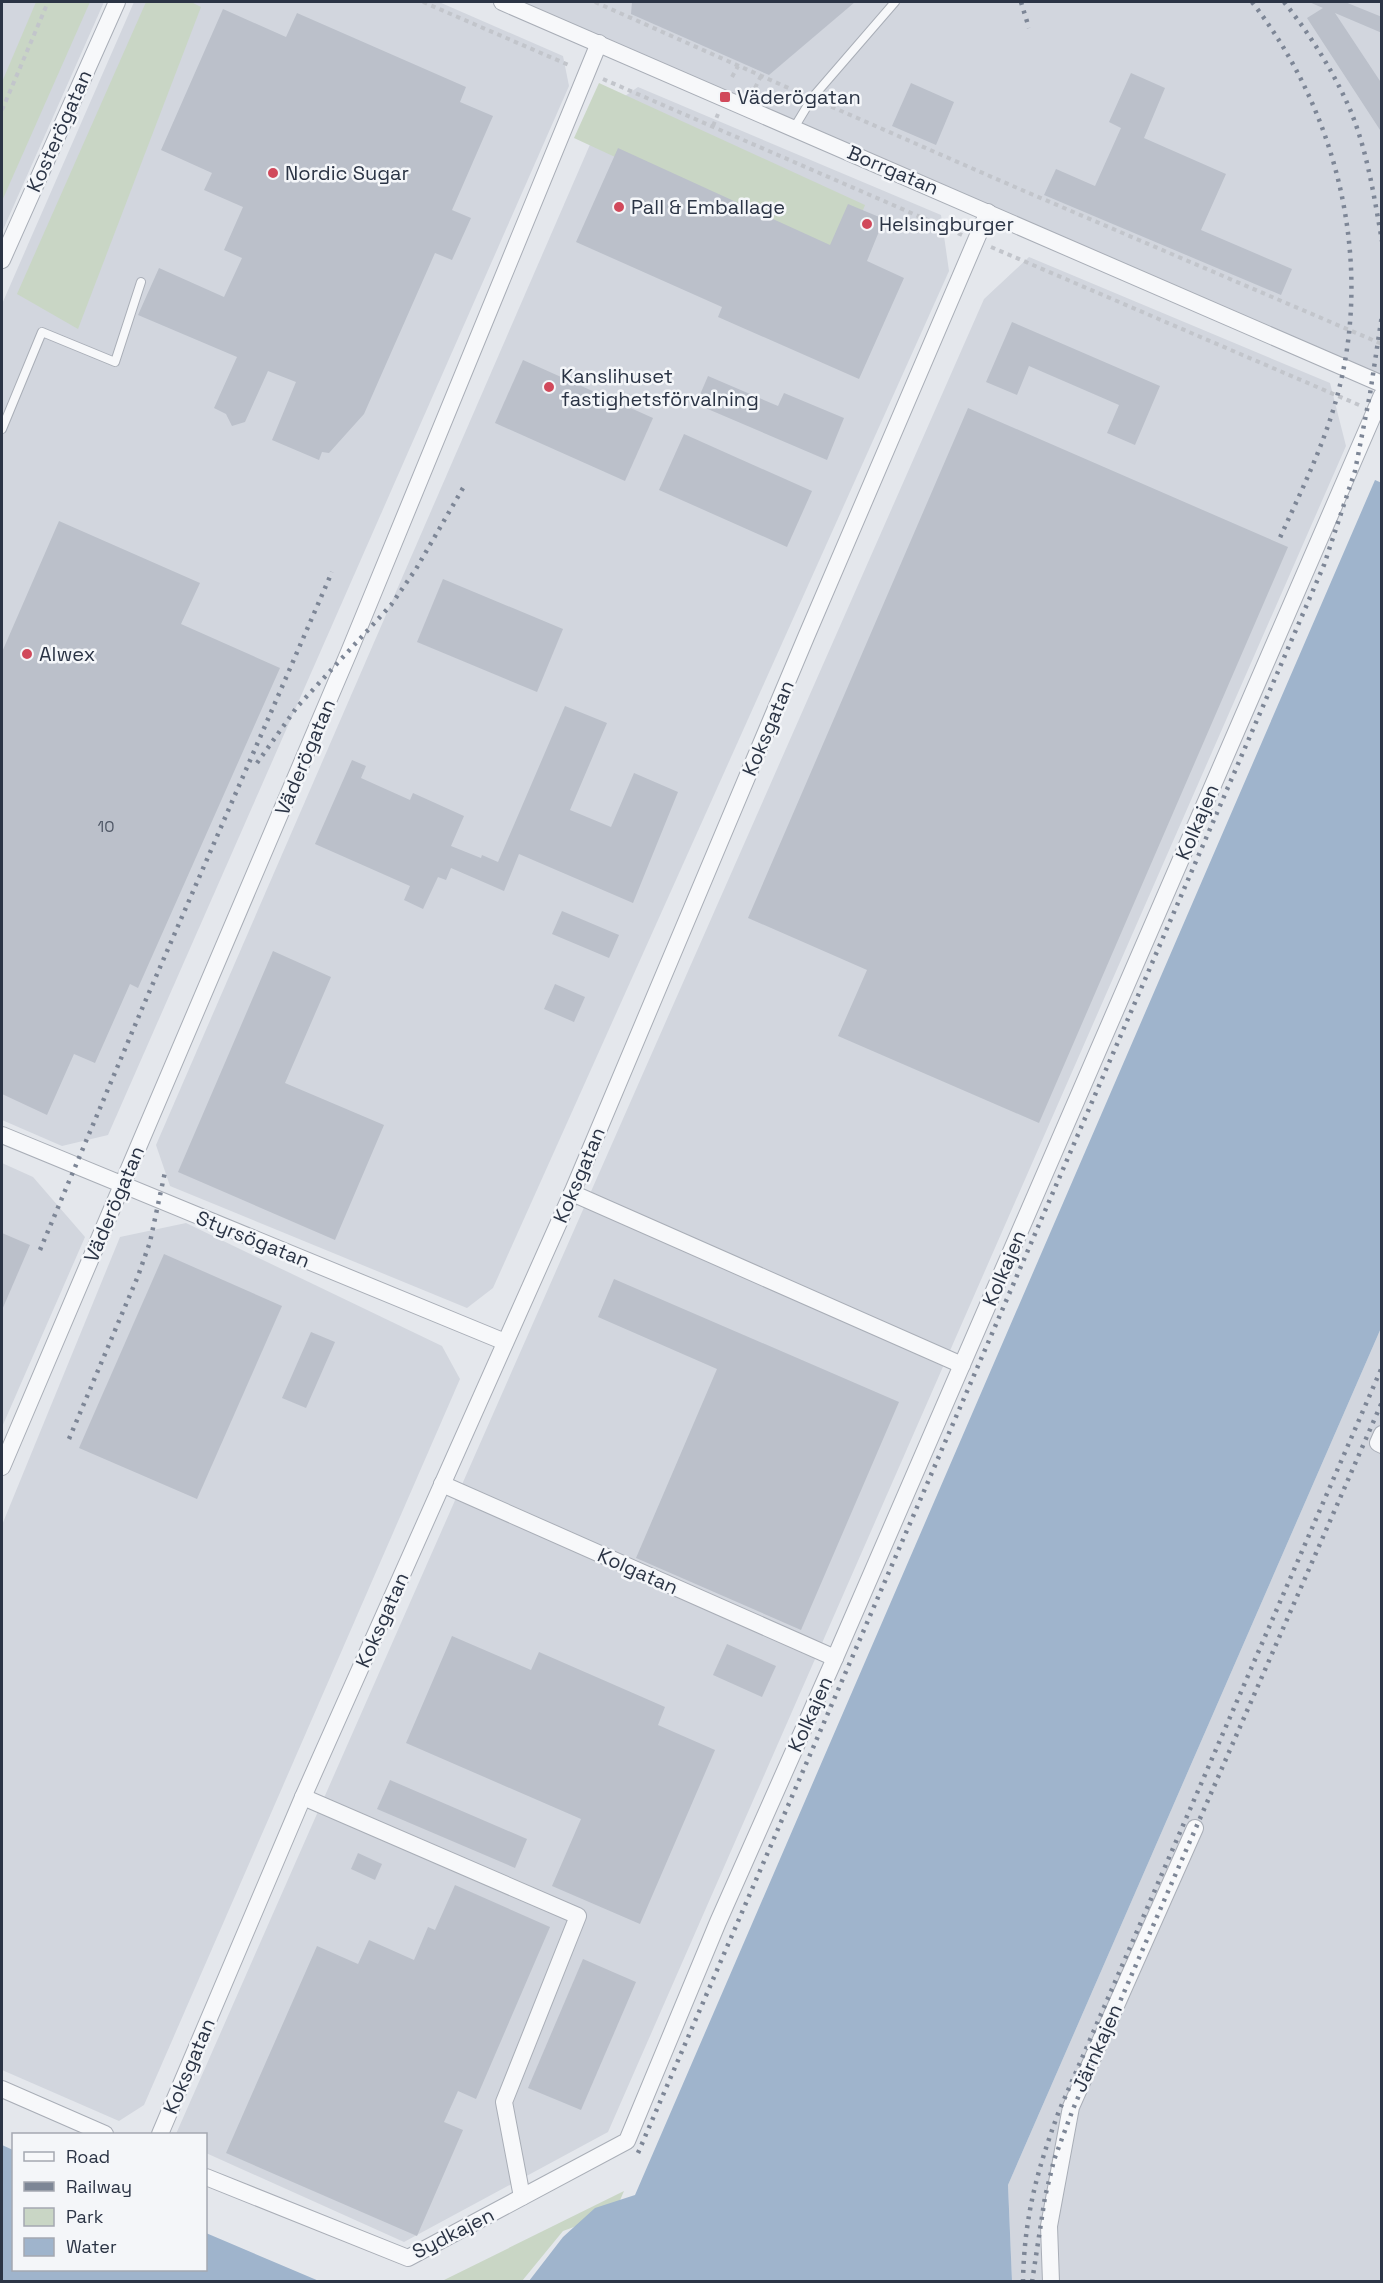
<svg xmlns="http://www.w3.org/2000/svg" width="1383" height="2283" font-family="'Space Grotesk',sans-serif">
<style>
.built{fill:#d2d6de}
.green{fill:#c9d6c5}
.water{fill:#9fb4cc}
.building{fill:#bbc0ca}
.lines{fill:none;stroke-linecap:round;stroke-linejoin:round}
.lane-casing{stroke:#a9aeb7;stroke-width:10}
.street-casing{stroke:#a9aeb7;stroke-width:18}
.path{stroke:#c2c5cb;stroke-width:4;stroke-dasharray:4.5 4.5;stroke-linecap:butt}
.lane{stroke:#f7f8fa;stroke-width:8}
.street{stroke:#f7f8fa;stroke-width:16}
.rail{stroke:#7d8696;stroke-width:4.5;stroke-dasharray:3 6;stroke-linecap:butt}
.poi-dot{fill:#d1495b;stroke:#f4f6f9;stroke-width:2}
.labels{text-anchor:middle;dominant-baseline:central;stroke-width:5;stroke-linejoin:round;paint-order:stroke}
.number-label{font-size:16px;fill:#4f5766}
.poi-label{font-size:20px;fill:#2b3445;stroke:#f4f6f9;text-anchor:start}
.street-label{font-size:20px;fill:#2b3445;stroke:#f4f6f9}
</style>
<rect width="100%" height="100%" fill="#e4e7ec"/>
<g class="built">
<path d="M 2,2 L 104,2 L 2,232 Z"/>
<path d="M 134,2 L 439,2 L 563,56 L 569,86 L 108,1135 L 62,1146 L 2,1120 L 2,304 Z"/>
<path d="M 502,2 L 1381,2 L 1381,384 Z"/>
<path d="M 638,87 L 941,215 L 949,271 L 493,1288 L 467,1308 L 170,1186 L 156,1145 L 605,110 Z"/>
<path d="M 1029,257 L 1330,383 L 1346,446 L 608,2132 L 404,2242 L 206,2153 L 206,2134 L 176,2134 L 984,299 Z"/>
<path d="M 2,1163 L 33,1177 L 85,1237 L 2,1427 Z"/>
<path d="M 186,1223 L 442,1346 L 460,1379 L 144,2105 L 119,2121 L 2,2070 L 2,1525 L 120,1237 Z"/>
<path d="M 1381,1328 L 1381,2281 L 1012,2281 L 1008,2185 Z"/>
</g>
<g class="green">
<path d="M 36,2 L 90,2 L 2,201 L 2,82 Z"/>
<path d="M 146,2 L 191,2 L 201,7 L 78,329 L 17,294 Z"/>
<path d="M 599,83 L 865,205 L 842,262 L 574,138 Z"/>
<path d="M 624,2191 L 615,2212 L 563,2231 L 522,2281 L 440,2282 Z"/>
</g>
<g class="water">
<path d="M 1375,480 L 1382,483 L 1381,1328 L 1008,2185 L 1012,2281 L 529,2281 L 563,2237 L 595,2208 L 635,2195 Z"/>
<path d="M 2,2145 L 13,2150 L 14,2270 L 206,2270 L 206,2233 L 319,2281 L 2,2281 Z"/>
</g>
<g class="building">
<path d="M 632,2 L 855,2 L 769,75 L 631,14 Z"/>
<path d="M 1309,2 L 1345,2 L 1382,17 L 1382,33 L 1335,13 L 1382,84 L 1382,133 L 1307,18 L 1323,8 Z"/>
<path d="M 223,9 L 286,37 L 297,13 L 466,87 L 460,102 L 493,116 L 452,210 L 471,218 L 452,260 L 435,253 L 364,414 L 329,453 L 322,452 L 319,460 L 272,440 L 296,382 L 268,371 L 245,422 L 232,426 L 226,414 L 214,408 L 237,357 L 138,315 L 159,268 L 224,297 L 242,258 L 224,250 L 243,207 L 204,190 L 212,173 L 161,150 Z"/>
<path d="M 1131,73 L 1165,88 L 1144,138 L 1226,174 L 1201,230 L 1292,269 L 1281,295 L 1044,195 L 1056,169 L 1095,186 L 1121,128 L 1109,122 Z"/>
<path d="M 911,83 L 954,102 L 936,145 L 892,126 Z"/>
<path d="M 618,148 L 830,245 L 848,204 L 884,219 L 867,261 L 904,278 L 859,379 L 718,317 L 722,307 L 576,242 Z"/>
<path d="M 1012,322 L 1160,386 L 1135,445 L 1107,433 L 1119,405 L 1029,366 L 1017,395 L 986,382 Z"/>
<path d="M 523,360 L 653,418 L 625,481 L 495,423 Z"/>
<path d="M 708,376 L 778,406 L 784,393 L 844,418 L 827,460 L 696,404 Z"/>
<path d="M 968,408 L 1288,547 L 1039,1123 L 838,1036 L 867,970 L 748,918 Z"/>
<path d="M 684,434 L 812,491 L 787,547 L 659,490 Z"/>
<path d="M 59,521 L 200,583 L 181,624 L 280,668 L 138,988 L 130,984 L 95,1063 L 74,1054 L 47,1115 L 2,1094 L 2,652 Z"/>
<path d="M 443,579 L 563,629 L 537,692 L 417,642 Z"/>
<path d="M 565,706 L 607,723 L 570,810 L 611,827 L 634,773 L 678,792 L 633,903 L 519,854 L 504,891 L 451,868 L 446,880 L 438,877 L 423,909 L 404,900 L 410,886 L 315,844 L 352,760 L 366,766 L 361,778 L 410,800 L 413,793 L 464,816 L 451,846 L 481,858 L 482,855 L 498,862 Z"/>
<path d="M 562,911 L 619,935 L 609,958 L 552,934 Z"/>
<path d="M 273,951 L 331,977 L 285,1083 L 384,1125 L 335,1240 L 178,1172 Z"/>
<path d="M 555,984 L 585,997 L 574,1022 L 544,1009 Z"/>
<path d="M 2,1233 L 30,1245 L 2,1310 Z"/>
<path d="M 164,1254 L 282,1306 L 197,1499 L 79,1448 Z"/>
<path d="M 614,1279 L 899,1402 L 801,1630 L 636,1558 L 717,1369 L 598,1317 Z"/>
<path d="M 311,1332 L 335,1342 L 306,1408 L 282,1398 Z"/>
<path d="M 452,1636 L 531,1670 L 539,1652 L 665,1707 L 658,1725 L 715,1750 L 640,1924 L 552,1886 L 581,1819 L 406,1743 Z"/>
<path d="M 727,1644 L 776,1666 L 762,1697 L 713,1675 Z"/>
<path d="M 390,1780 L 527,1839 L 515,1868 L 377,1809 Z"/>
<path d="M 358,1853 L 382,1864 L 375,1880 L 351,1869 Z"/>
<path d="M 455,1885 L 550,1927 L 476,2099 L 458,2091 L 444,2122 L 463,2130 L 417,2236 L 226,2153 L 317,1946 L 358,1964 L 369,1940 L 414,1960 L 428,1927 L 435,1930 Z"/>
<path d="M 583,1959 L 636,1982 L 581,2110 L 528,2088 Z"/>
</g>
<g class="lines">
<g class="lane-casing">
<g id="lane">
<path d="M 794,128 L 812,98 L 895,2"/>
<path d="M 2,429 L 42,332 L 115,362 L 141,282"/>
</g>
</g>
<g class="street-casing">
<g id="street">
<path d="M 502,2 L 1382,384"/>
<path d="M 2,260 L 117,2"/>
<path d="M 2,1135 L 505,1342"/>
<path d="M 572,1193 L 962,1365"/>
<path d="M 1382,1434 L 1378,1443 L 1382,1445"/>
<path d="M 2,1467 L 349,652 L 599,43"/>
<path d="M 442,1484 L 835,1658"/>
<path d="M 303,1797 L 578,1916 L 504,2102 L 522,2197"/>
<path d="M 2,2089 L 105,2134"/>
<path d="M 160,2134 L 303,1797 L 572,1193 L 806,637 L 988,212"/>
<path d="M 206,2177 L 408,2258 L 627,2141 L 718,1922 L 835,1658 L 1382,395"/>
<path d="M 1051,2282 L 1049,2226 L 1071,2107 L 1195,1828"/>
</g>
</g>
<g class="path">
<path d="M 423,2 L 571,66"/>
<path d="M 595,2 L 802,94"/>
<path d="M 732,77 L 738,66"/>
<path d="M 603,79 L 962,235"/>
<path d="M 755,88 L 761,76"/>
<path d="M 823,103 L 1001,181 L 1382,344"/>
<path d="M 2,110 L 48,2"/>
<path d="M 713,126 L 718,114"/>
<path d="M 991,247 L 1359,405"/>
</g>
<use href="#lane" class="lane"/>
<use href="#street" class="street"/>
<g class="rail">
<path d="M 1021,2 L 1029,28"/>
<path d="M 1252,2 C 1335,108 1372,253 1340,385 C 1327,440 1301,491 1278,542"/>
<path d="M 1284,2 C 1309,33 1332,69 1349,107 C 1367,149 1374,196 1382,241"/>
<path d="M 257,763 L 297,707 L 391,605 L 416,569 L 463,488"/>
<path d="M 40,1250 L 144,1004 L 332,572"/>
<path d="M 69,1439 L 138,1276 L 150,1242 L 165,1172"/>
<path d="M 638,2153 L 1324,565 L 1355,471 L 1370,394 L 1382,315"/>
<path d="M 1023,2282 C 1024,2218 1037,2170 1059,2111 L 1382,1367"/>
<path d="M 1032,2282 L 1045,2197 L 1054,2160 L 1073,2109 L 1382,1402"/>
</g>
</g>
<g class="poi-dot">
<rect x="719" y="91" width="12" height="12" rx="3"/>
<circle cx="273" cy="173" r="6"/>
<circle cx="619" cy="207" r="6"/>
<circle cx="867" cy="224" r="6"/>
<circle cx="549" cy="387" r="6"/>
<circle cx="27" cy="654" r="6"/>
</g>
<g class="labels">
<g class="number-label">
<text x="106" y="826">10</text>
</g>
<g class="poi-label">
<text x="737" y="97">Väderögatan</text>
<text x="285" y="173">Nordic Sugar</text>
<text x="631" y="207">Pall &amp; Emballage</text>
<text x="879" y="224">Helsingburger</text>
<text x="561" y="376">Kanslihuset<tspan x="561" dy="23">fastighetsförvalning</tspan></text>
<text x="39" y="654">Alwex</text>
</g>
<g class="street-label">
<text transform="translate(59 131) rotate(-66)">Kosterögatan</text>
<text transform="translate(893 170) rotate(23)">Borrgatan</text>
<text transform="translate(768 728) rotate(-67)">Koksgatan</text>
<text transform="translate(305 757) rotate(-67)">Väderögatan</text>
<text transform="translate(1197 822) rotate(-67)">Kolkajen</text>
<text transform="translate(579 1175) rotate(-67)">Koksgatan</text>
<text transform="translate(114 1204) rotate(-67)">Väderögatan</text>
<text transform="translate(253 1239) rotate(22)">Styrsögatan</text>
<text transform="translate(1004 1268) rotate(-67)">Kolkajen</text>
<text transform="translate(638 1571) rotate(24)">Kolgatan</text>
<text transform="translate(382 1620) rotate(-66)">Koksgatan</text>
<text transform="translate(810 1714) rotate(-66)">Kolkajen</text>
<text transform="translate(1097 2048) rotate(-66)">Järnkajen</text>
<text transform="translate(189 2066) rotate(-67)">Koksgatan</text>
<text transform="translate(453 2233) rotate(-27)">Sydkajen</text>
</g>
</g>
<rect width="1383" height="2283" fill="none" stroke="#2b3445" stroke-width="6"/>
<rect x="12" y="2133" width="195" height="138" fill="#f4f6f9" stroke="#a4a8b1" stroke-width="1.5"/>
<rect x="24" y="2152" width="30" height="9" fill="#f7f8fa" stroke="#a4a8b1" stroke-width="1.5"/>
<text x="66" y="2163" font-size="18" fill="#2b3445">Road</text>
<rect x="24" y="2182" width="30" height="9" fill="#7d8696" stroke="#a4a8b1" stroke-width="1.5"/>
<text x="66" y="2193" font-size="18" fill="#2b3445">Railway</text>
<rect x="24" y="2208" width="30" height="18" fill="#c9d6c5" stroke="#a4a8b1" stroke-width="1.5"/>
<text x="66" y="2223" font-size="18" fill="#2b3445">Park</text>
<rect x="24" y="2238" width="30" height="18" fill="#9fb4cc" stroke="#a4a8b1" stroke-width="1.5"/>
<text x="66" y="2253" font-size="18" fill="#2b3445">Water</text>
</svg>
